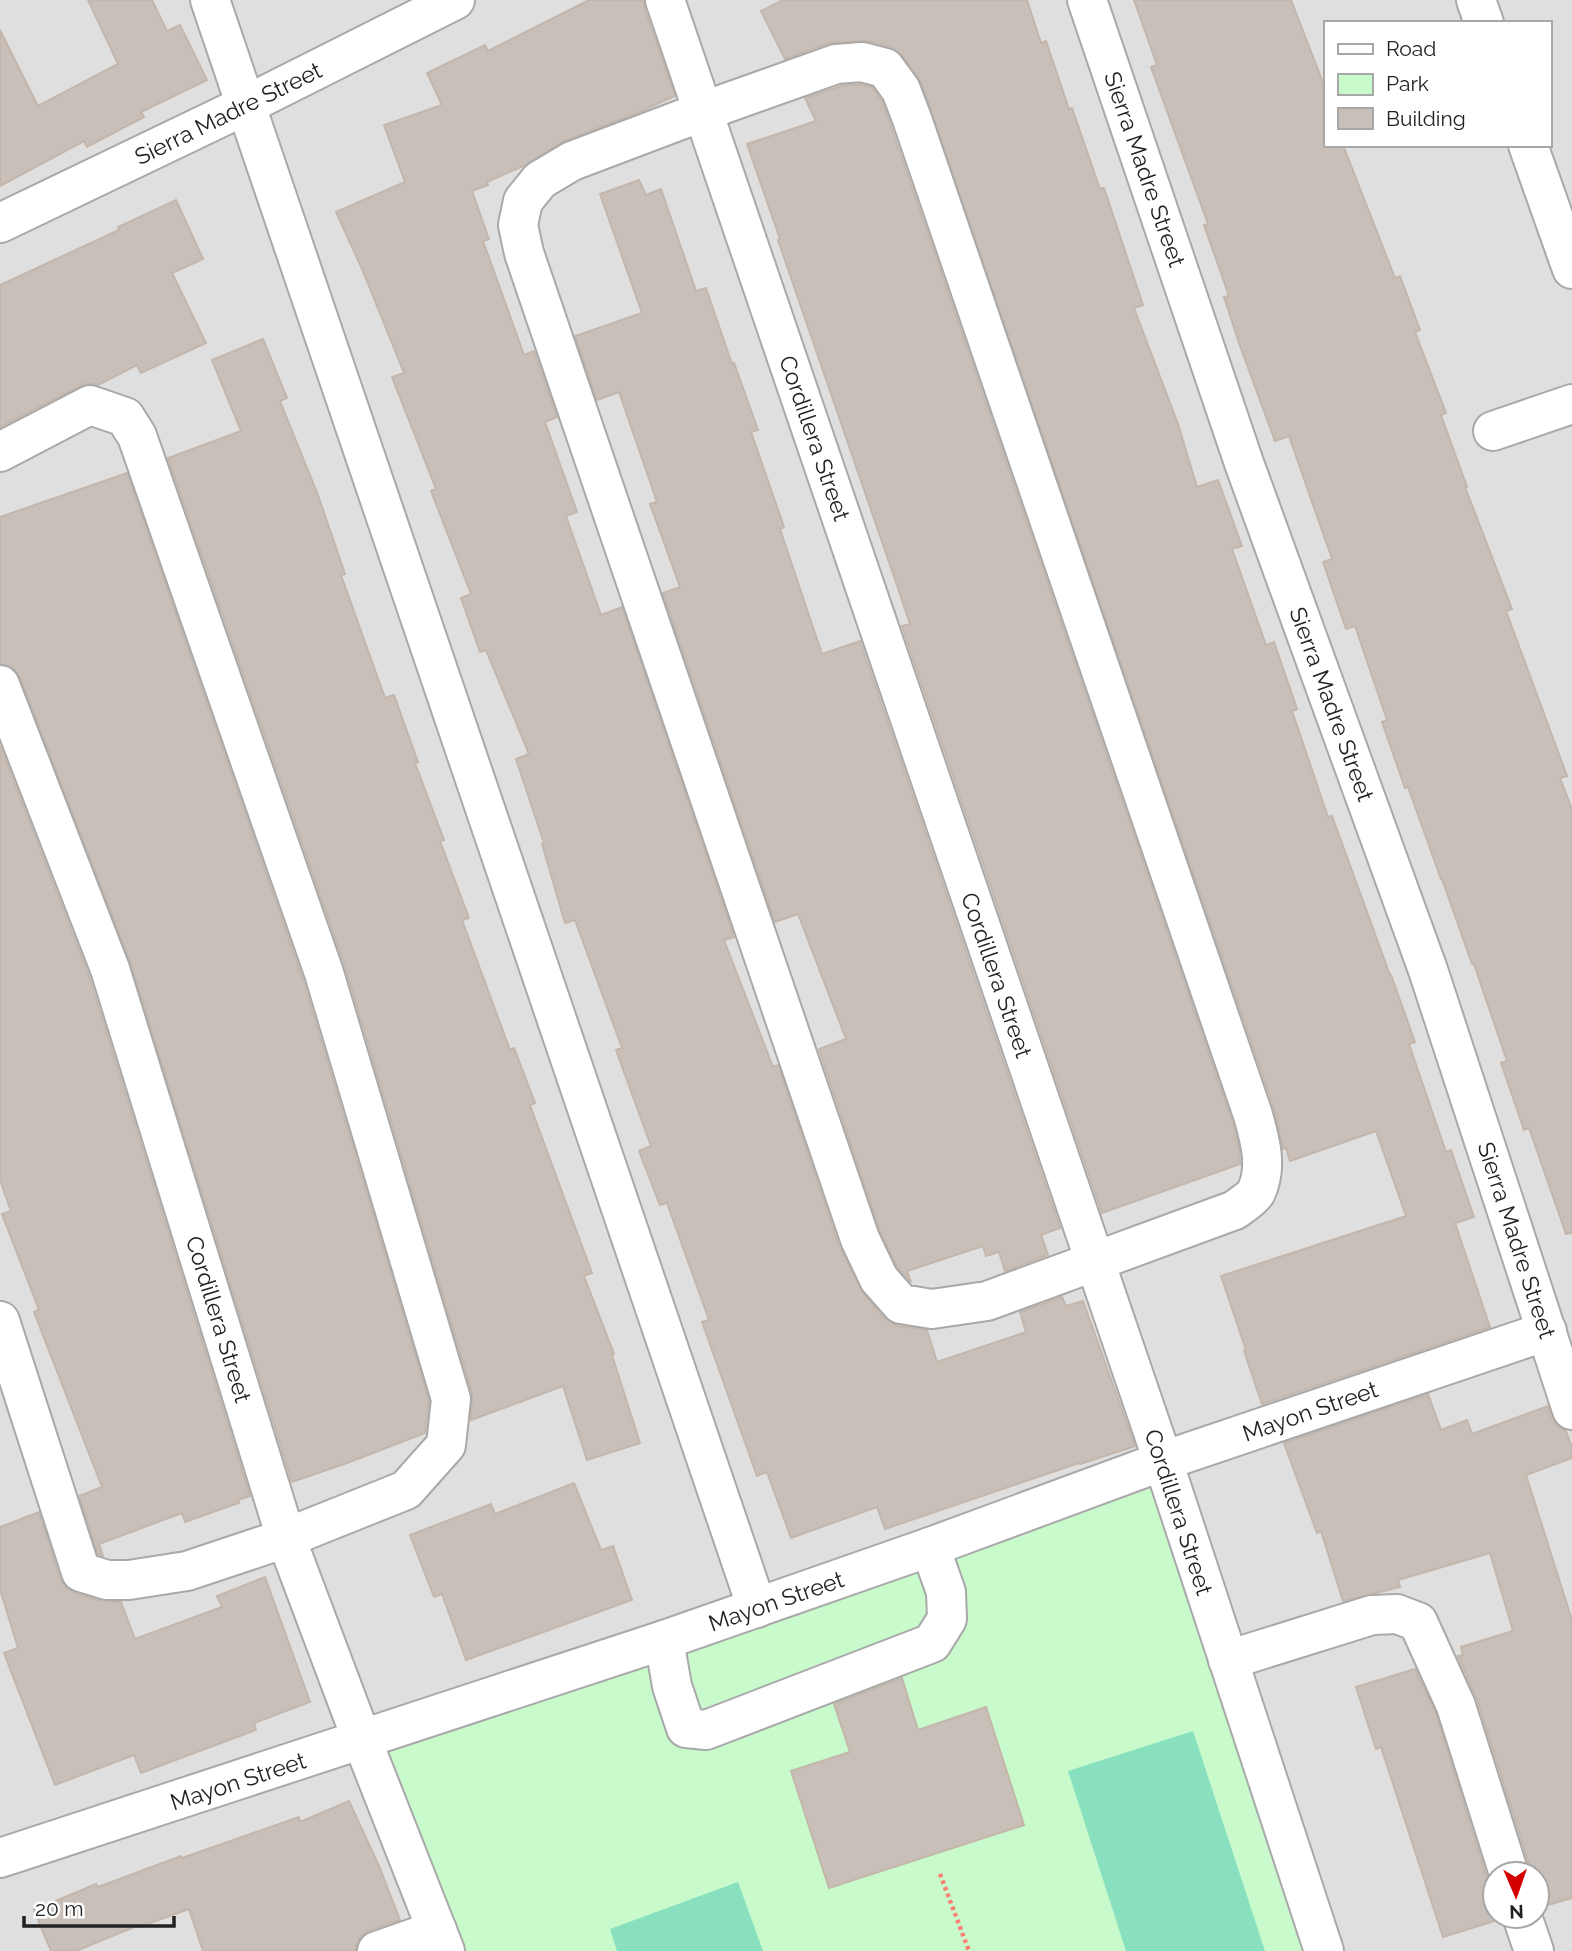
<svg xmlns="http://www.w3.org/2000/svg" width="1572" height="1951" font-family="Raleway,sans-serif">
<style>
.residential{fill:#e0dfdf;fill-rule:evenodd}
.park{fill:#c8facc}
.pitch{fill:#88e0be}
.building{fill:#c7bfb8;stroke:#c4b6ab;stroke-width:2}
.lines{fill:none;stroke-linecap:round;stroke-linejoin:round}
.minor-casing{stroke:#a9a9a9;stroke-width:42}
.path{stroke:#fa8072;stroke-width:4.5;stroke-dasharray:3.5 3.5;stroke-linecap:butt}
.minor{stroke:#fff;stroke-width:38}
.labels{text-anchor:middle;dominant-baseline:central;stroke-width:5;stroke-linejoin:round;paint-order:stroke}
.street-label{font-size:23px;fill:#222;stroke:#fff}
</style>
<rect width="100%" height="100%" fill="#f2efe9"/>
<path class="residential" d="M 0,0 L 1572,0 L 1572,1951 L 0,1951 ZM 1325,23 L 1549,23 L 1549,145 L 1325,145 ZM 1495,1874 L 1537,1874 L 1537,1916 L 1495,1916 Z"/>
<path class="park" d="M 1158,1486 L 1312,1951 L 465,1951 L 387,1751 Z"/>
<g class="pitch">
<path d="M 1193,1731 L 1265,1951 L 1126,1951 L 1068,1771 Z"/>
<path d="M 738,1882 L 763,1951 L 617,1951 L 610,1929 Z"/>
</g>
<g class="building">
<path d="M 88,0 L 152,0 L 167,31 L 180,25 L 207,80 L 141,112 L 144,117 L 87,147 L 84,141 L 0,186 L 0,30 L 38,106 L 118,64 Z"/>
<path d="M 589,0 L 644,0 L 644,7 L 675,96 L 637,113 L 564,141 L 525,165 L 487,182 L 488,185 L 472,191 L 489,239 L 483,241 L 524,355 L 534,351 L 557,417 L 545,422 L 577,512 L 566,516 L 601,615 L 622,607 L 734,937 L 724,940 L 773,1067 L 778,1065 L 839,1246 L 863,1293 L 885,1319 L 898,1326 L 927,1330 L 937,1362 L 1026,1332 L 1020,1312 L 1062,1297 L 1066,1306 L 1083,1301 L 1135,1446 L 1080,1464 L 1079,1463 L 885,1529 L 877,1507 L 791,1538 L 767,1472 L 757,1476 L 702,1322 L 709,1320 L 667,1203 L 660,1205 L 639,1151 L 651,1146 L 616,1050 L 622,1048 L 575,920 L 565,923 L 542,844 L 544,843 L 516,759 L 529,754 L 486,650 L 480,652 L 461,598 L 471,594 L 431,491 L 436,489 L 392,377 L 404,373 L 362,269 L 336,212 L 405,182 L 384,125 L 442,105 L 427,73 L 485,45 L 488,51 Z"/>
<path d="M 783,0 L 1027,0 L 1041,43 L 1046,41 L 1069,109 L 1072,108 L 1100,189 L 1104,188 L 1143,305 L 1134,308 L 1178,424 L 1197,487 L 1218,480 L 1242,546 L 1232,549 L 1266,645 L 1274,642 L 1297,709 L 1292,711 L 1328,817 L 1332,816 L 1390,975 L 1391,975 L 1415,1042 L 1409,1044 L 1446,1152 L 1451,1150 L 1474,1217 L 1455,1223 L 1490,1327 L 1262,1404 L 1244,1351 L 1246,1350 L 1221,1276 L 1406,1216 L 1376,1131 L 1290,1161 L 1286,1148 L 1283,1149 L 1274,1108 L 921,82 L 902,55 L 891,47 L 868,41 L 829,43 L 785,59 L 761,11 Z"/>
<path d="M 1134,0 L 1291,0 L 1325,88 L 1325,145 L 1343,145 L 1395,278 L 1400,276 L 1420,330 L 1415,332 L 1446,413 L 1441,415 L 1467,487 L 1465,487 L 1512,609 L 1506,611 L 1567,776 L 1560,778 L 1572,809 L 1572,1233 L 1566,1234 L 1529,1128 L 1524,1130 L 1501,1063 L 1507,1061 L 1474,964 L 1472,964 L 1442,879 L 1441,879 L 1408,787 L 1405,788 L 1382,722 L 1387,720 L 1355,626 L 1346,629 L 1323,562 L 1332,559 L 1289,436 L 1275,441 L 1240,346 L 1224,297 L 1229,296 L 1204,225 L 1208,224 L 1151,67 L 1157,65 Z"/>
<path d="M 860,84 L 872,87 L 882,101 L 891,126 L 1232,1121 L 1239,1148 L 1240,1164 L 1102,1213 L 902,626 L 910,624 L 901,597 L 778,240 L 780,239 L 747,144 L 816,121 L 805,98 L 841,86 Z"/>
<path d="M 639,180 L 646,195 L 661,189 L 696,291 L 706,288 L 732,364 L 734,363 L 758,430 L 751,432 L 784,527 L 780,529 L 822,654 L 860,641 L 1060,1228 L 1041,1235 L 1048,1255 L 1005,1271 L 999,1252 L 986,1256 L 983,1246 L 907,1271 L 911,1282 L 897,1267 L 880,1231 L 819,1049 L 846,1039 L 798,914 L 775,922 L 663,593 L 680,587 L 650,504 L 657,502 L 619,392 L 597,400 L 575,336 L 642,313 L 600,194 Z"/>
<path d="M 176,200 L 203,259 L 172,273 L 206,343 L 141,373 L 137,365 L 98,385 L 89,383 L 80,386 L 0,427 L 0,285 L 119,230 L 118,227 Z"/>
<path d="M 263,339 L 287,398 L 280,401 L 318,495 L 345,574 L 341,575 L 385,698 L 394,695 L 418,762 L 415,763 L 444,840 L 440,841 L 469,918 L 462,920 L 510,1050 L 514,1048 L 535,1103 L 530,1105 L 592,1273 L 584,1276 L 614,1354 L 612,1355 L 640,1443 L 587,1460 L 563,1386 L 471,1420 L 472,1393 L 345,966 L 168,458 L 241,431 L 212,360 Z"/>
<path d="M 127,473 L 303,980 L 429,1401 L 425,1433 L 347,1463 L 292,1482 L 130,961 L 20,677 L 13,668 L 0,664 L 0,517 Z"/>
<path d="M 0,746 L 89,976 L 250,1496 L 238,1500 L 239,1503 L 185,1522 L 182,1513 L 99,1544 L 103,1556 L 98,1554 L 79,1496 L 102,1487 L 34,1312 L 39,1310 L 2,1214 L 11,1211 L 0,1180 Z"/>
<path d="M 1428,1394 L 1441,1430 L 1467,1420 L 1472,1434 L 1548,1406 L 1551,1417 L 1557,1426 L 1566,1431 L 1572,1447 L 1572,1458 L 1526,1475 L 1572,1620 L 1572,1898 L 1541,1907 L 1537,1900 L 1537,1874 L 1530,1874 L 1530,1867 L 1477,1699 L 1458,1656 L 1463,1655 L 1461,1647 L 1513,1631 L 1490,1553 L 1398,1580 L 1400,1587 L 1343,1601 L 1321,1531 L 1317,1533 L 1284,1443 Z"/>
<path d="M 574,1483 L 601,1550 L 613,1546 L 632,1600 L 466,1660 L 442,1594 L 434,1597 L 410,1535 L 491,1504 L 495,1514 Z"/>
<path d="M 39,1512 L 60,1579 L 65,1587 L 75,1593 L 101,1601 L 121,1602 L 135,1639 L 222,1607 L 217,1596 L 265,1577 L 310,1702 L 254,1723 L 256,1730 L 141,1773 L 134,1755 L 55,1785 L 4,1653 L 18,1648 L 0,1589 L 0,1527 Z"/>
<path d="M 1415,1669 L 1436,1714 L 1488,1881 L 1495,1891 L 1495,1916 L 1501,1916 L 1501,1919 L 1443,1937 L 1381,1747 L 1376,1749 L 1356,1687 Z"/>
<path d="M 902,1678 L 918,1730 L 986,1707 L 1024,1825 L 829,1888 L 791,1771 L 850,1752 L 834,1704 Z"/>
<path d="M 349,1801 L 379,1866 L 400,1920 L 370,1930 L 361,1936 L 356,1946 L 356,1951 L 203,1951 L 189,1909 L 139,1927 L 139,1925 L 76,1951 L 51,1951 L 34,1910 L 96,1884 L 98,1887 L 181,1856 L 182,1858 L 299,1817 L 300,1822 Z"/>
</g>
<g class="lines">
<g class="minor-casing">
<g id="minor">
<path d="M 210,0 L 757,1608"/>
<path d="M 665,0 L 1163,1461 L 1324,1951"/>
<path d="M 1087,0 L 1244,463 L 1428,970 L 1572,1410"/>
<path d="M 1476,0 L 1484,23"/>
<path d="M 862,62 L 885,68 L 901,90 L 912,119 L 1253,1115 C 1260,1140 1268,1167 1256,1192 C 1252,1199 1241,1205 1235,1210 L 987,1301 L 932,1309 L 901,1304 L 879,1279 L 860,1239 L 524,253 L 518,225 L 523,201 L 540,180 L 572,161 L 704,111 L 836,64 Z"/>
<path d="M 1528,145 L 1572,269"/>
<path d="M 0,223 L 246,105 L 455,0"/>
<path d="M 1493,431 L 1572,404"/>
<path d="M 0,452 L 90,405 L 125,417 L 137,436 L 324,973 L 451,1399 L 446,1445 L 406,1490 L 286,1538 L 187,1571 L 129,1580 L 107,1580 L 81,1572 L 0,1321"/>
<path d="M 0,685 L 110,969 L 286,1538 L 362,1740 L 445,1951"/>
<path d="M 664,1640 L 672,1686 L 686,1728 L 706,1730 L 932,1643 L 947,1619 L 946,1592 L 930,1547"/>
<path d="M 1228,1660 L 1372,1615 L 1397,1614 L 1418,1622 L 1456,1706 L 1509,1874"/>
<path d="M 0,1858 L 664,1640 L 930,1547 L 1163,1461 L 1547,1331"/>
<path d="M 1522,1916 L 1534,1951"/>
<path d="M 377,1951 L 437,1930"/>
</g>
</g>
<path class="path" d="M 940,1874 L 969,1951"/>
<use href="#minor" class="minor"/>
</g>
<g class="labels">
<g class="street-label">
<text transform="translate(228 113) rotate(-26)">Sierra Madre Street</text>
<text transform="translate(1145 169) rotate(71)">Sierra Madre Street</text>
<text transform="translate(815 438) rotate(71)">Cordillera Street</text>
<text transform="translate(1332 704) rotate(70)">Sierra Madre Street</text>
<text transform="translate(997 975) rotate(71)">Cordillera Street</text>
<text transform="translate(1517 1240) rotate(72)">Sierra Madre Street</text>
<text transform="translate(219 1319) rotate(73)">Cordillera Street</text>
<text transform="translate(1310 1411) rotate(-19)">Mayon Street</text>
<text transform="translate(1179 1512) rotate(72)">Cordillera Street</text>
<text transform="translate(776 1601) rotate(-19)">Mayon Street</text>
<text transform="translate(238 1781) rotate(-18)">Mayon Street</text>
</g>
</g>
<rect x="1324" y="21" width="228" height="126" fill="#ffffff" stroke="#a7a7a7" stroke-width="2"/>
<rect x="1338" y="44" width="35" height="10" fill="#ffffff" stroke="#a7a7a7" stroke-width="2"/>
<text x="1386" y="56" font-size="21" fill="#222222">Road</text>
<rect x="1338" y="74" width="35" height="21" fill="#c8facc" stroke="#a7a7a7" stroke-width="2"/>
<text x="1386" y="91" font-size="21" fill="#222222">Park</text>
<rect x="1338" y="108" width="35" height="21" fill="#c7bfb8" stroke="#a7a7a7" stroke-width="2"/>
<text x="1386" y="126" font-size="21" fill="#222222">Building</text>
<g transform="translate(1516 1895) rotate(178)"><circle r="33" fill="#ffffff" stroke="#a7a7a7" stroke-width="2"/>
<path d="M0-5L12 26L0 18L-12 26Z" fill="#d40000"/>
<text y="-10" font-size="19" font-weight="bold" text-anchor="middle" fill="#222222">N</text>
</g>
<path d="M24 1916v10h150v-10" fill="none" stroke="#222222" stroke-width="3.5"/>
<text x="35" y="1916" font-size="21" fill="#222222" stroke="#ffffff" stroke-width="5" paint-order="stroke">20 m</text>
</svg>
